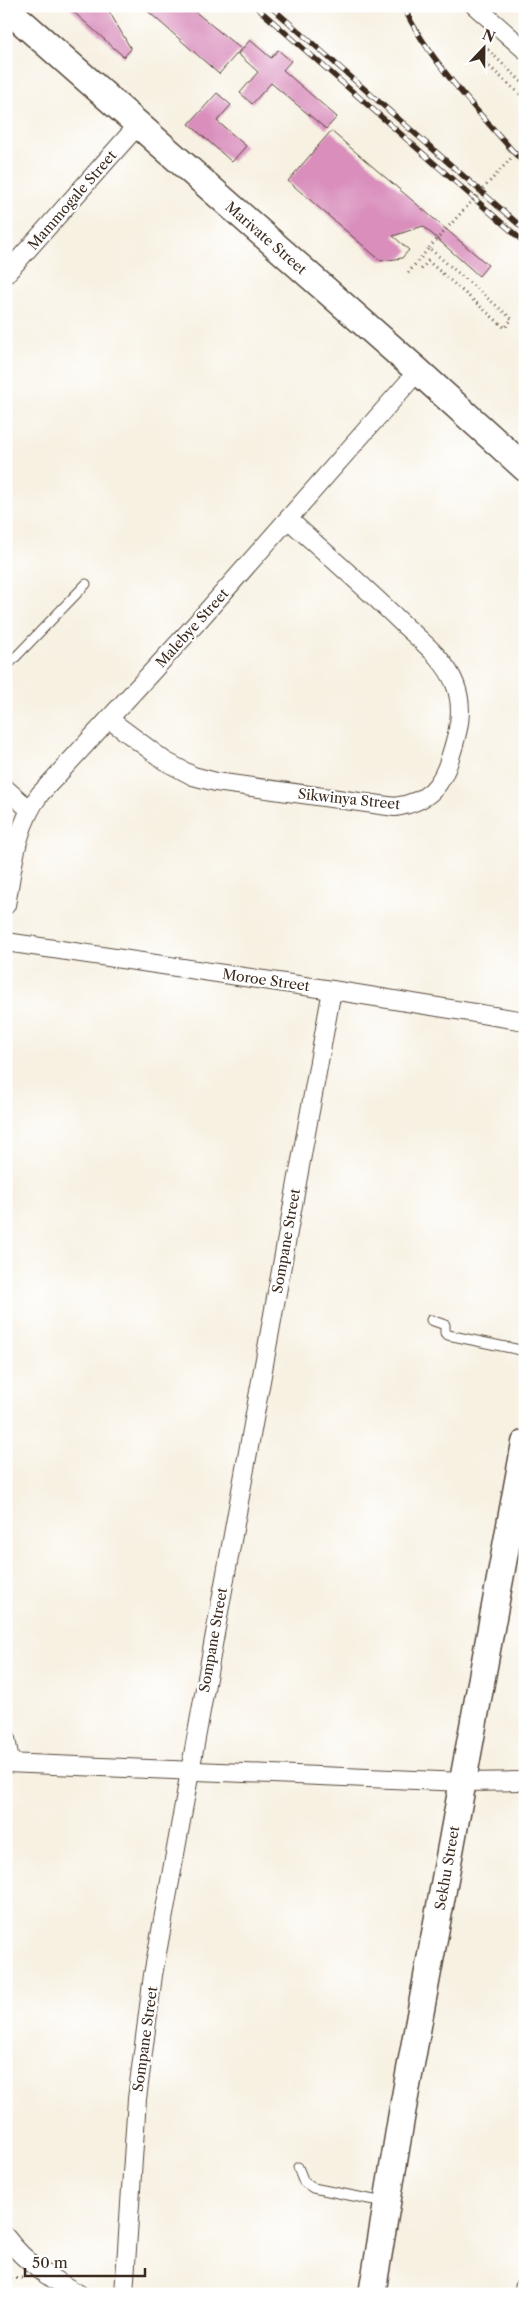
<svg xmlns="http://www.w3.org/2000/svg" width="531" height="2300" font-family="'Libre Caslon Text',serif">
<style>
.building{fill:#d98ebc}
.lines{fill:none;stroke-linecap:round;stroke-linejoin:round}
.lane-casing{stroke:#57483b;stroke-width:11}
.street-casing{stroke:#57483b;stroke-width:20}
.secondary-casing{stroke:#57483b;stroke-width:29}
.path{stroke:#57483b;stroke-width:3;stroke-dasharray:1 4;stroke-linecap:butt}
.lane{stroke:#fff;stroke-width:9}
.street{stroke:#fff;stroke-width:18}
.secondary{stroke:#fff;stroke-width:26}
.rail-casing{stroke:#3b2a1e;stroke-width:5.5}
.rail{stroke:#fff;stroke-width:4;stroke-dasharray:11;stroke-linecap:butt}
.path-bridge{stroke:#57483b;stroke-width:3;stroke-dasharray:1 4;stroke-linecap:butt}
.labels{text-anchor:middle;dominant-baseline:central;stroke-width:4.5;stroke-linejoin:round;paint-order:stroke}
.street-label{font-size:14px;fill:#3b2a1e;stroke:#fff}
</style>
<rect width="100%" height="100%" fill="#fff"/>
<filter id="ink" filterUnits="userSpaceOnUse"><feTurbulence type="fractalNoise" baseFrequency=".02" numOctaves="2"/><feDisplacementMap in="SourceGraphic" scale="10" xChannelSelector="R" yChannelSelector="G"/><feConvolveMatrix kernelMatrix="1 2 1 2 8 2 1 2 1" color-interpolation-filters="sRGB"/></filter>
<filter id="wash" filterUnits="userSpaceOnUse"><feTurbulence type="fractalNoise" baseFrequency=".0096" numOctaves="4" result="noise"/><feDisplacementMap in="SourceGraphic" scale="20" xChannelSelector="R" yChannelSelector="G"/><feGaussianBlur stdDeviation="1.12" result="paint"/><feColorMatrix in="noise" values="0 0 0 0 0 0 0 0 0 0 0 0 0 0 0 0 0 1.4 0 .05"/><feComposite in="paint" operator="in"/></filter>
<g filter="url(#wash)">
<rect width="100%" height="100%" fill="#f7f1e2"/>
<g id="blocks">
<g class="building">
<path d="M 67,6 L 106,6 L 131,49 L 124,57 Z"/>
<path d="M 142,6 L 188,6 L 241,49 L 219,74 Z"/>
<path d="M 250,40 L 271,58 L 278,50 L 291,61 L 283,70 L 337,117 L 326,129 L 271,83 L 252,104 L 240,93 L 258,72 L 238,54 Z"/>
<path d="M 217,93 L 231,105 L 217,121 L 246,146 L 232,162 L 189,124 Z"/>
<path d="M 331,131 L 488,265 L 479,276 L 423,226 L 393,236 L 409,250 L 402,258 L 381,261 L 288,181 Z"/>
</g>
</g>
</g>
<g filter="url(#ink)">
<use href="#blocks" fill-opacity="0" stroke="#57483b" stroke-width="1"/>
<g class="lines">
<g class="lane-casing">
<g id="lane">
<path d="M 6,667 L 86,584"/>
<path d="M 431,1320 L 445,1325 L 445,1333 L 448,1335 L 525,1351"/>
<path d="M 298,2167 L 304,2182 L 313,2188 L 384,2202"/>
</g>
</g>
<g class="street-casing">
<g id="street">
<path d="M 475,6 L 525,50"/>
<path d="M 6,274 L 138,125"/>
<path d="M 110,720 L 165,761 L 193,776 L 216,782 L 395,807 C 427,802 441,788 450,758 C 458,733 465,709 455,684 C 445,659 422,642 403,624 C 366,588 327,554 288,519"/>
<path d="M 6,789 L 29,809"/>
<path d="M 6,905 C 13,866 16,826 40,794 L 193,627 L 418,371"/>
<path d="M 6,942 L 332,990 L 525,1021"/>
<path d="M 6,1738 L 10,1762"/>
<path d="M 6,1763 L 463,1782 L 525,1781"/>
<path d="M 6,2237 C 26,2264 50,2278 79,2294"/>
<path d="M 124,2294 L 137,2099 L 153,1975 L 332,990"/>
<path d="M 523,2294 L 525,2284"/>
</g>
</g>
<g class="secondary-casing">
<g id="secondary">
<path d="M 6,8 L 418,371 L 525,468"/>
<path d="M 372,2294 L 402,2113 L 525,1443"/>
</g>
</g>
<g class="path">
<path d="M 525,85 L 488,50 L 480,58 L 525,99"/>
<path d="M 408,273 L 429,248 L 512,319 L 505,328 L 428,261 L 420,271"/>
<path d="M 6,2279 L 23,2278"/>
</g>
<use href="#lane" class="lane"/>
<use href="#street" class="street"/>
<use href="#secondary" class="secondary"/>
<g class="rail-casing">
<g id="rail">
<path d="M 255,6 L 525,243"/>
<path d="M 270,6 L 525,230"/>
<path d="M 403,6 C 432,66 482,115 525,165"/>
</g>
</g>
<use href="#rail" class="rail"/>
<path class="path-bridge" d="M 429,248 L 525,143"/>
</g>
</g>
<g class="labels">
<g class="street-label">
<text transform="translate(72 200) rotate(-49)">Mammogale Street</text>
<text transform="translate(266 238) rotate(41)">Marivate Street</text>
<text transform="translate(192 628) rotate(-48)">Malebye Street</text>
<text transform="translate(349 799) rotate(6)">Sikwinya Street</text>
<text transform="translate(266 980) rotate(8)">Moroe Street</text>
<text transform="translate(286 1241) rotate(-80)">Sompane Street</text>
<text transform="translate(213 1640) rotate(-80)">Sompane Street</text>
<text transform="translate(447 1868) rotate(-80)">Sekhu Street</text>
<text transform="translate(145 2039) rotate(-82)">Sompane Street</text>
</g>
</g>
<rect width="531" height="2300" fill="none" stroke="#fff" stroke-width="25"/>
<g transform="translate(484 48) rotate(22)" stroke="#ffffff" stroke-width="4" paint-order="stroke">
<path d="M0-4L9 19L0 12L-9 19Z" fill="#3b2a1e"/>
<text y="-8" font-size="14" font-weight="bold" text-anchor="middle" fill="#3b2a1e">N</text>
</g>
<path d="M25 2268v8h120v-8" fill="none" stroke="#3b2a1e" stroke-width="2.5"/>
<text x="32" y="2268" font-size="15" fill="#3b2a1e" stroke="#ffffff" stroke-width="4" paint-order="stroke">50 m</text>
</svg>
